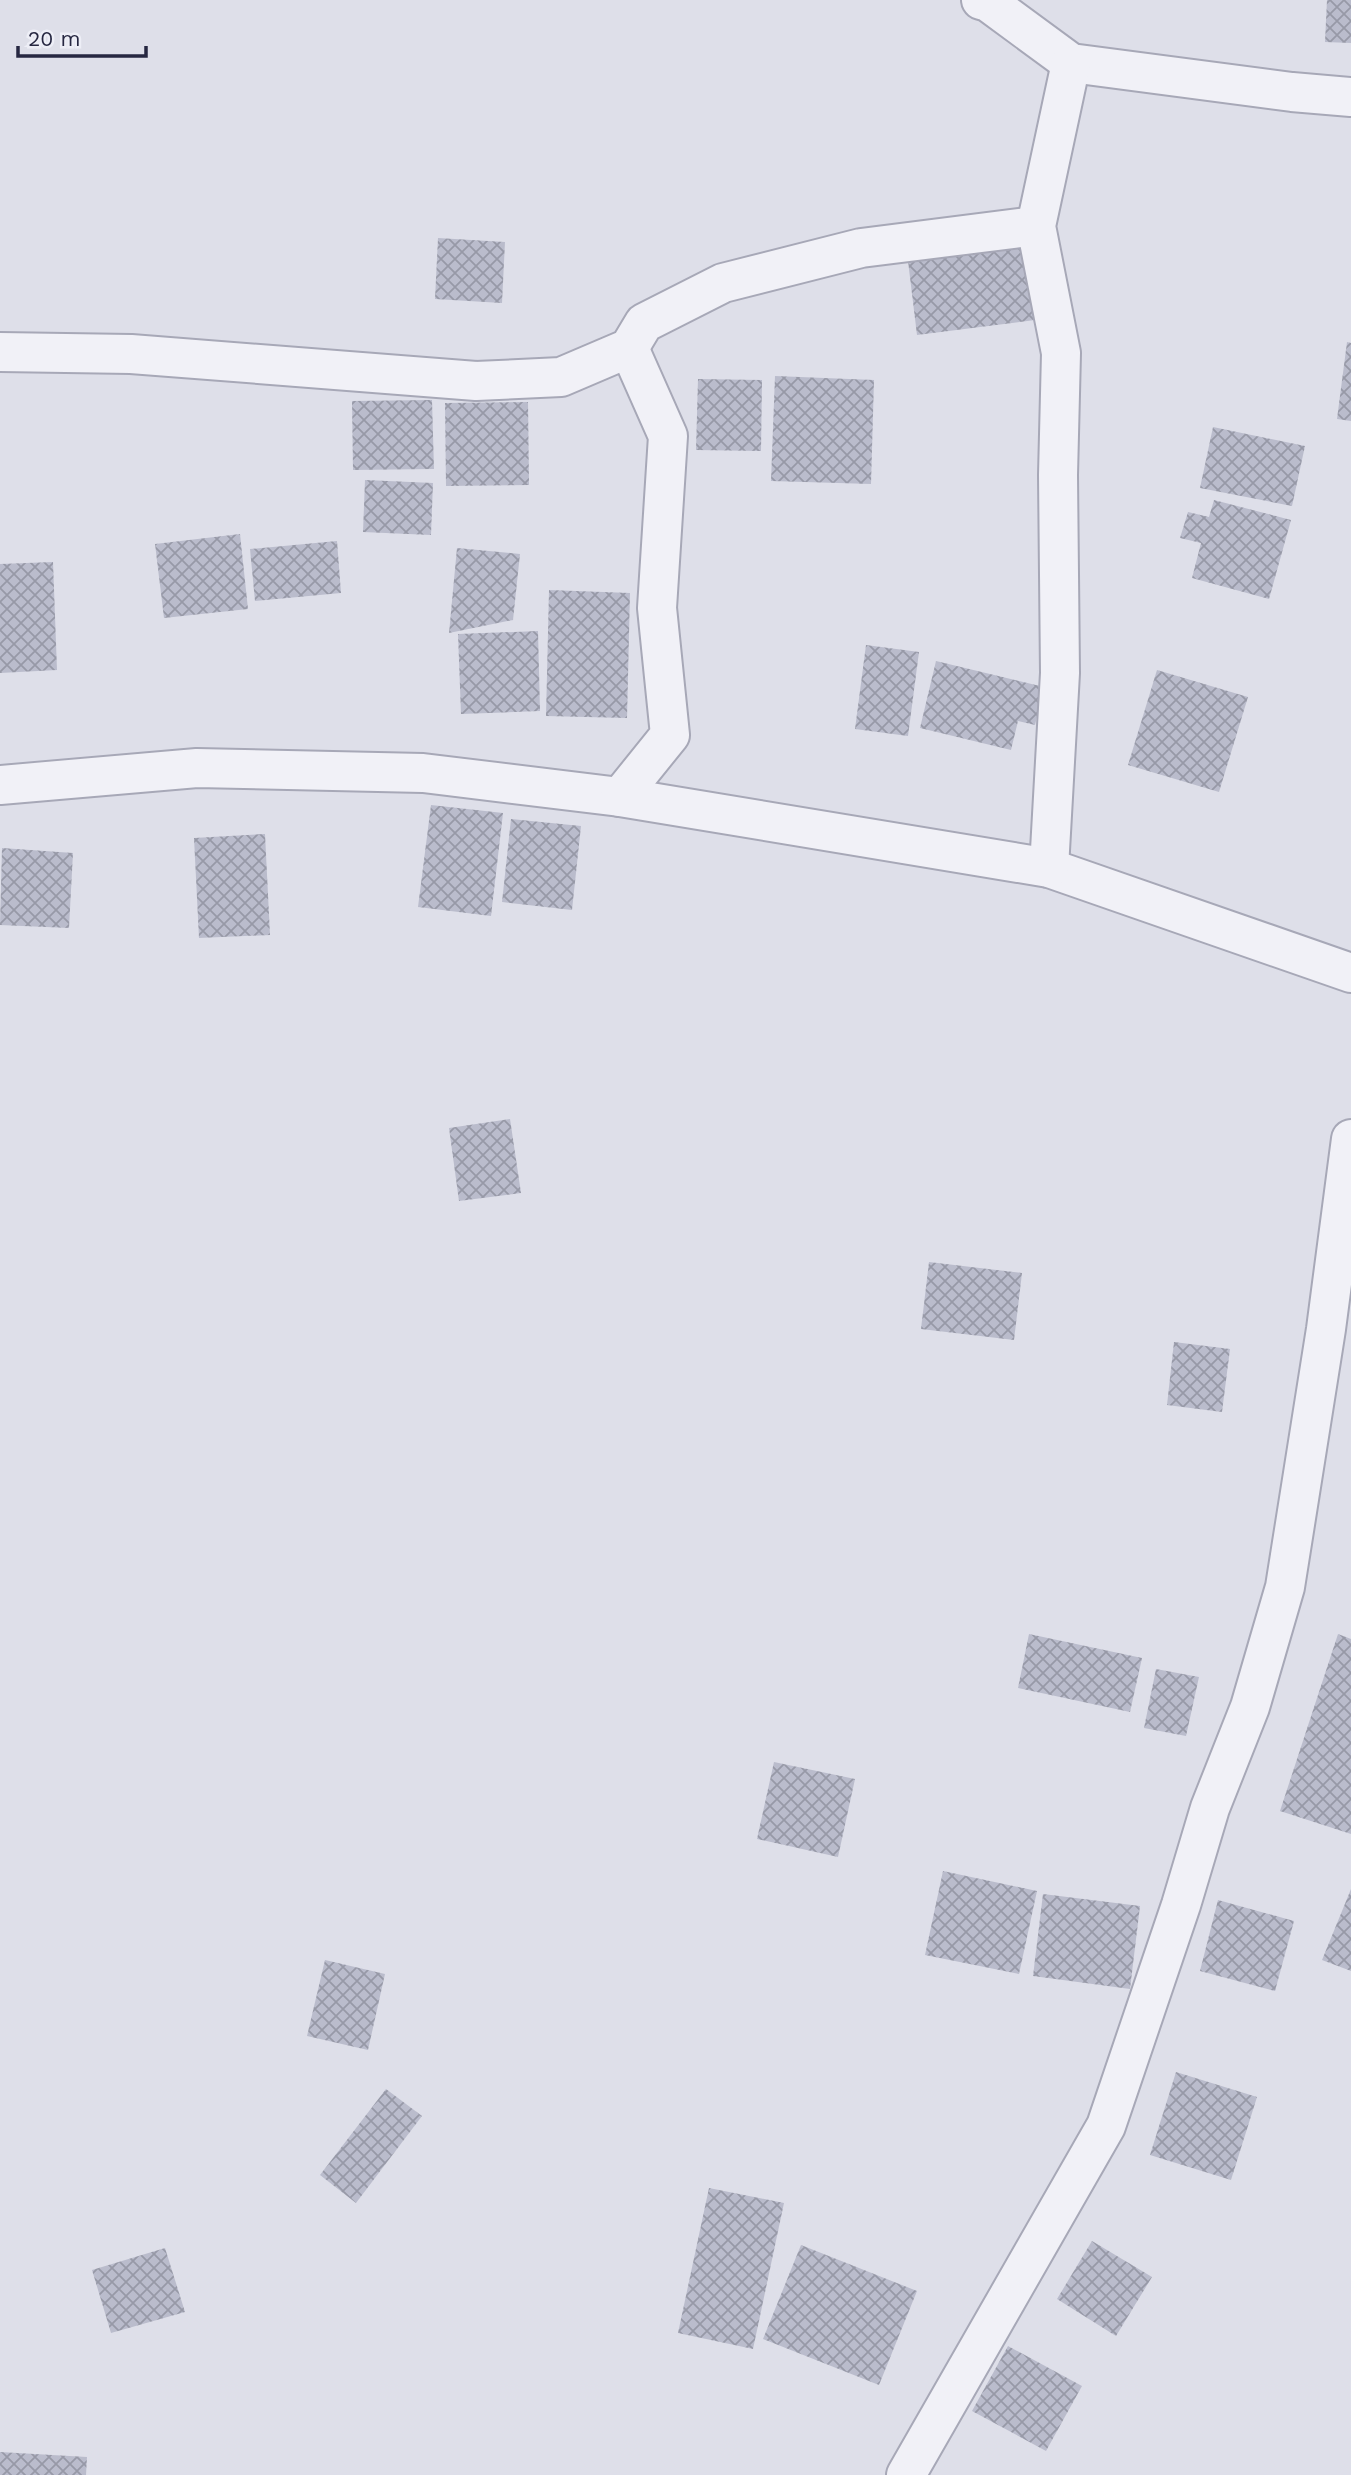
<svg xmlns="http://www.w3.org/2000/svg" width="1351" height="2475" font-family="'Work Sans',sans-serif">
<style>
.building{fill:url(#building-cross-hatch)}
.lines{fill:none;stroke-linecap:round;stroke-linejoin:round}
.minor-casing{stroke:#a7a8b7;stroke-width:42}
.minor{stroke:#f1f1f7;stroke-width:38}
</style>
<defs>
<pattern id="building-cross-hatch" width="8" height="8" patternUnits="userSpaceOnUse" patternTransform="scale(1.75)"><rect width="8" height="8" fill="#babccc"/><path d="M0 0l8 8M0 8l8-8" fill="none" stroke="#9799a7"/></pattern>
</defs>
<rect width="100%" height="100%" fill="#dedfe9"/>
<g class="building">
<path d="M 1327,0 L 1351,0 L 1351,43 L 1325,42 Z"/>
<path d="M 438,238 L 505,242 L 502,303 L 435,299 Z"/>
<path d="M 1025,246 L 1035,320 L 917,335 L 908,261 Z"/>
<path d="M 1347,342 L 1351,343 L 1351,421 L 1337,419 Z"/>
<path d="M 775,376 L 874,380 L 871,484 L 771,481 Z"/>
<path d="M 698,379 L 762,380 L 761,451 L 696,450 Z"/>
<path d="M 432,400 L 434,469 L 353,470 L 352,401 Z"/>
<path d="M 528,402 L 529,485 L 446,486 L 445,403 Z"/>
<path d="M 1213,427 L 1305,446 L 1292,506 L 1200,488 Z"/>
<path d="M 365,480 L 433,483 L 431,535 L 363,532 Z"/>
<path d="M 1214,500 L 1291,520 L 1269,599 L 1192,578 L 1201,543 L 1180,538 L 1188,512 L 1209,517 Z"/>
<path d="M 240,534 L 248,609 L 164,618 L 155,544 Z"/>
<path d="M 337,541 L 341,593 L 255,601 L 250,549 Z"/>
<path d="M 457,548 L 520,554 L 513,620 L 449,633 Z"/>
<path d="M 53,562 L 57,670 L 0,673 L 0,564 Z"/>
<path d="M 549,590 L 630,593 L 627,718 L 546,716 Z"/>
<path d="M 538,631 L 540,711 L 461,714 L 458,634 Z"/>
<path d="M 866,645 L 919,652 L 908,736 L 855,729 Z"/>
<path d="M 936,661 L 1044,687 L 1035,725 L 1018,721 L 1011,750 L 920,728 Z"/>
<path d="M 1157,670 L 1248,697 L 1219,792 L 1128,765 Z"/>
<path d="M 431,805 L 503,813 L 491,916 L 418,907 Z"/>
<path d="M 511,819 L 581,826 L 572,910 L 502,902 Z"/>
<path d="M 265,834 L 270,935 L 199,938 L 194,838 Z"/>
<path d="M 2,848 L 73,853 L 69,928 L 0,925 Z"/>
<path d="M 510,1119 L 521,1193 L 459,1201 L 449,1128 Z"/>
<path d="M 929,1262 L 1022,1273 L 1014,1340 L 921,1329 Z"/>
<path d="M 1174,1342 L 1230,1349 L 1222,1412 L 1167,1405 Z"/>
<path d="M 1029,1634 L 1142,1658 L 1130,1712 L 1018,1688 Z"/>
<path d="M 1338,1634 L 1351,1639 L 1351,1834 L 1280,1811 Z"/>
<path d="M 1156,1669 L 1199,1677 L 1186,1736 L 1144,1728 Z"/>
<path d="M 774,1762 L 855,1779 L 838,1857 L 757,1839 Z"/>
<path d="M 943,1871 L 1037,1891 L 1019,1974 L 925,1955 Z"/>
<path d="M 1351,1889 L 1351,1971 L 1322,1960 Z"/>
<path d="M 1043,1894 L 1140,1906 L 1130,1989 L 1033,1976 Z"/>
<path d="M 1218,1900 L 1294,1921 L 1275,1991 L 1200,1971 Z"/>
<path d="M 325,1960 L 385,1974 L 368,2050 L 307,2036 Z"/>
<path d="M 1176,2072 L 1257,2097 L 1231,2180 L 1150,2155 Z"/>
<path d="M 386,2089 L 422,2116 L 356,2203 L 320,2175 Z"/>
<path d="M 709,2188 L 784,2203 L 753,2349 L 678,2333 Z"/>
<path d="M 1092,2241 L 1152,2277 L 1116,2336 L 1057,2299 Z"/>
<path d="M 801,2245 L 917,2291 L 879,2385 L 763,2339 Z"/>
<path d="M 165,2248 L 185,2312 L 111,2333 L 92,2270 Z"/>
<path d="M 1008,2346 L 1082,2386 L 1046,2451 L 972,2411 Z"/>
<path d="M 0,2452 L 87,2457 L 86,2475 L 0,2475 Z"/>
</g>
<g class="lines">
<g class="minor-casing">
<g id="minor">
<path d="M 981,0 L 988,2 L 1071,63 L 1292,92 L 1351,97"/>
<path d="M 0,352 L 131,354 L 476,381 L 561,377 L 629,348 L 644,323 L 723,283 L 861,248 L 1036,226"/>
<path d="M 0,785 L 197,768 L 423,773 L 620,797 L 1049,868 L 1351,973"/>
<path d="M 620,797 L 670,735 L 657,608 L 668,436 L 629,348"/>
<path d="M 1049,868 L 1060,673 L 1058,475 L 1061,353 L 1036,226 L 1071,63"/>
<path d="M 906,2475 L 1106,2126 L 1181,1905 L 1210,1808 L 1250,1707 L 1285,1587 L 1326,1329 L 1351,1139"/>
</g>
</g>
<use href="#minor" class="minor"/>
</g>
<path d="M18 46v10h128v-10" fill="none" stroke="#262741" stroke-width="3.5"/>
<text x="28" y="46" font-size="21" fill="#262741" stroke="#edeef6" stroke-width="5" paint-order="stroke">20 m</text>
</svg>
